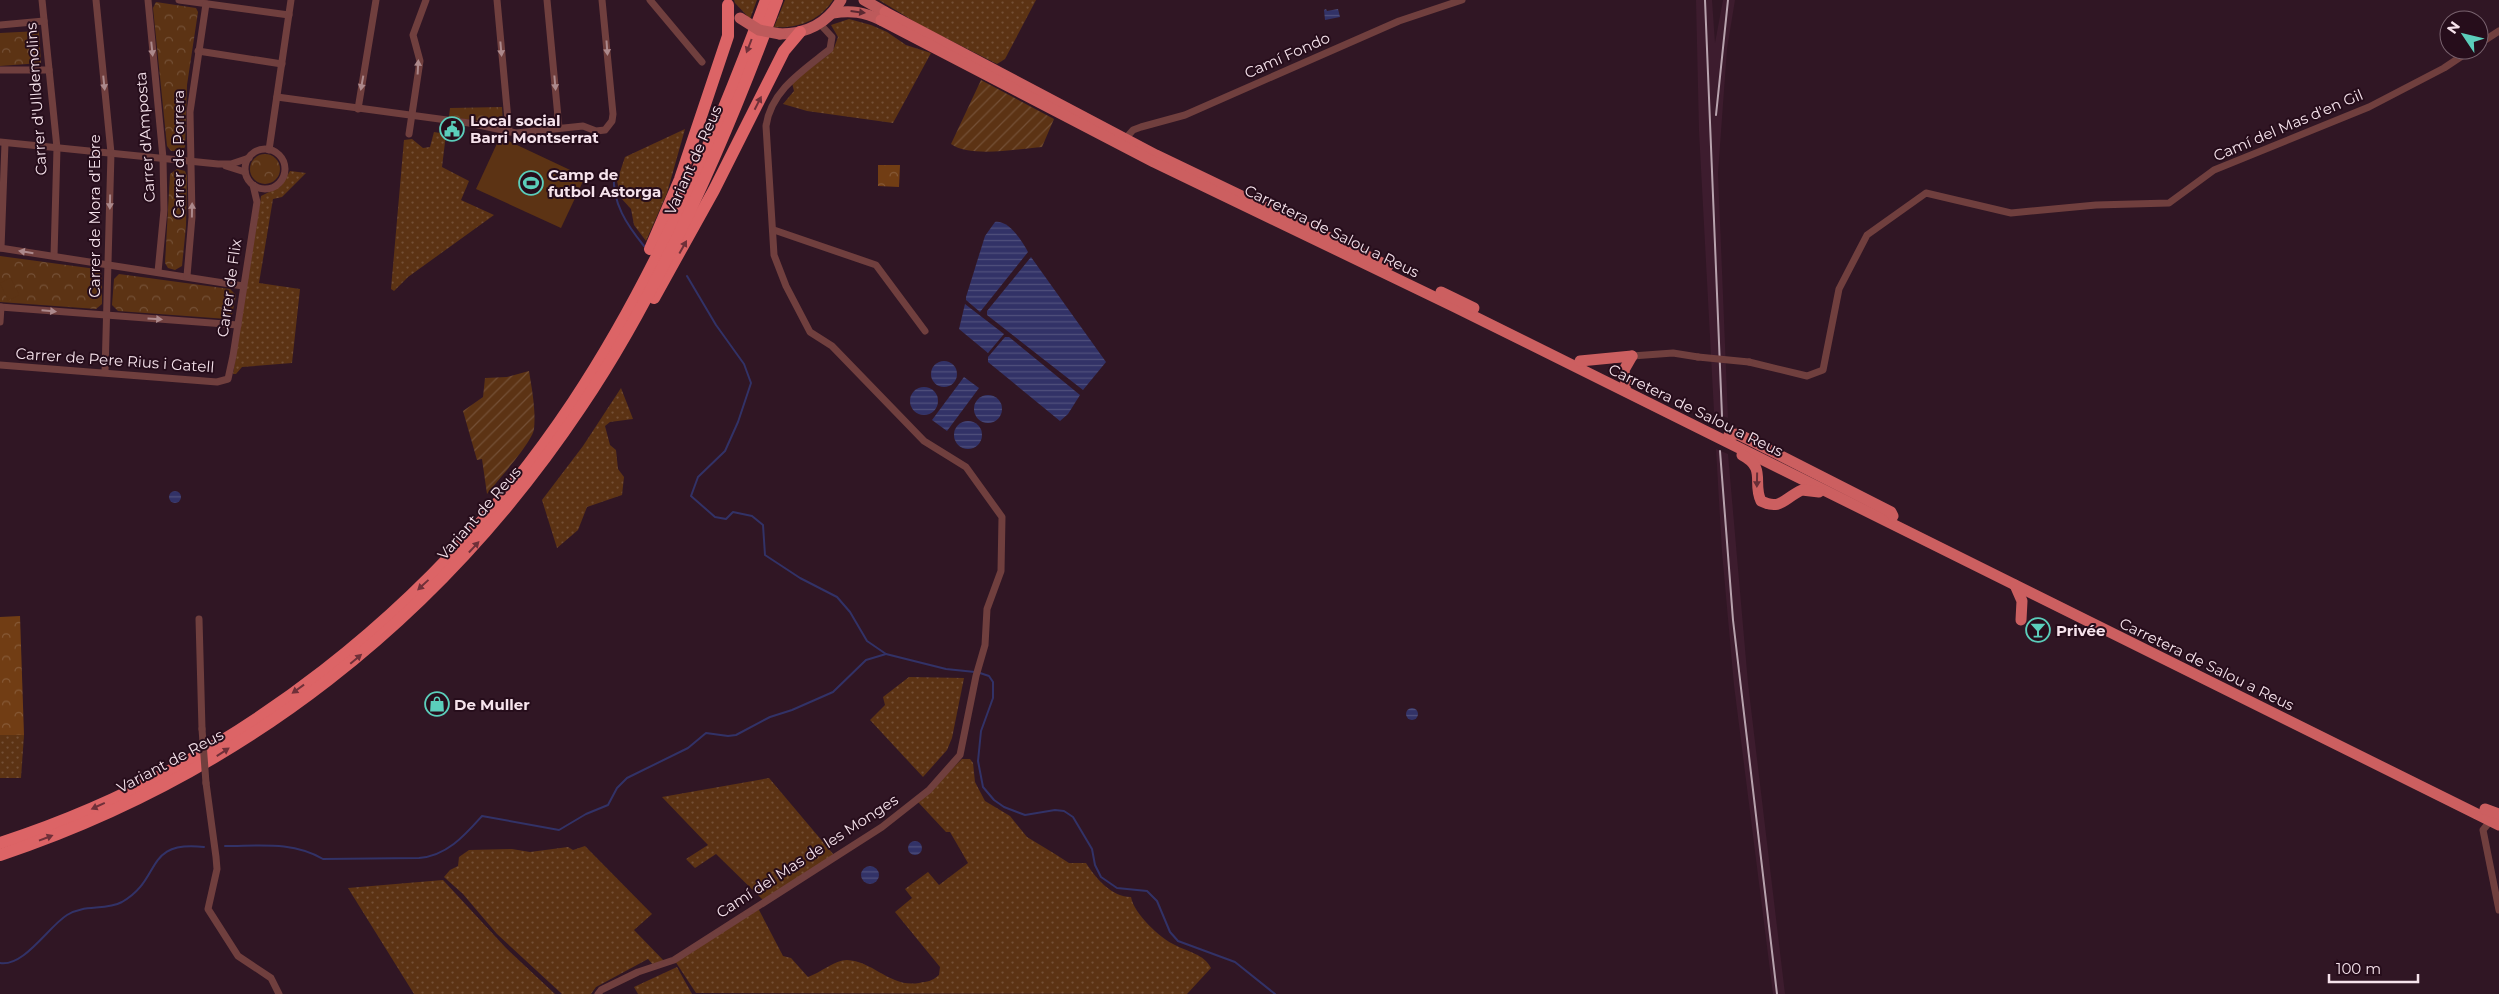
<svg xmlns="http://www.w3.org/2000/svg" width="2499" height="994" font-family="Montserrat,sans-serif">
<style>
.built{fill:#3d1c2e}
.grass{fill:url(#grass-dots)}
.forest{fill:url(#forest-crowns)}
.park{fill:url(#park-crowns)}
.garden{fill:url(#garden-furrows)}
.pitch{fill:#5c3314}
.water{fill:url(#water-rules)}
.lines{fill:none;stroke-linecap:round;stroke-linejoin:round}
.stream{stroke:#323267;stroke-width:2}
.minor{stroke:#703f3e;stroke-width:7}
.primary{stroke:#bd5a5b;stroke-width:11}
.trunk{stroke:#cc5f60;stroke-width:11}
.motorway{stroke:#dc6466;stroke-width:12}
.rail{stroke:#b8a3ae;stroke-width:2}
.minor-bridge{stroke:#703f3e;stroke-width:7}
.primary-bridge{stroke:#bd5a5b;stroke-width:11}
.oneway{fill:#5b2831}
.oneway2{fill:#6f3039}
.oneway3{fill:#ac898c}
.oneway4{fill:#682e37}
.labels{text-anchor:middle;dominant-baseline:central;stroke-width:4;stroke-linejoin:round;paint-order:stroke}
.street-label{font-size:15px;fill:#f6e3ec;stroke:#260d1b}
.poi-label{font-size:15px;font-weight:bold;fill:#f6e3ec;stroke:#260d1b;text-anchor:start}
</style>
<defs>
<pattern id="grass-dots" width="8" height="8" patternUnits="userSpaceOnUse" patternTransform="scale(1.25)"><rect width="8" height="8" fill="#5c3314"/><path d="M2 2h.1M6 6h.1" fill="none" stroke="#745036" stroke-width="1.8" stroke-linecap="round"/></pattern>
<pattern id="forest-crowns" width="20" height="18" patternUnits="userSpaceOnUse" patternTransform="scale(1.25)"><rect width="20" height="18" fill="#713d14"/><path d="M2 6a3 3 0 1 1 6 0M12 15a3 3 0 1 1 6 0" fill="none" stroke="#865936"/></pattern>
<pattern id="park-crowns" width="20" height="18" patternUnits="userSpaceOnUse" patternTransform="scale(1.25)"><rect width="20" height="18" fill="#5c3314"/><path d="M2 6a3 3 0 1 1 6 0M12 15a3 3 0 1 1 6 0" fill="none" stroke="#745036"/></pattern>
<pattern id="garden-furrows" width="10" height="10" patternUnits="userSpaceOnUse" patternTransform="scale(1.25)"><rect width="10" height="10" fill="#5c3314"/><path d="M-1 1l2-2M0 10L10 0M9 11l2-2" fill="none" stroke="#745036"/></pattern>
<pattern id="water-rules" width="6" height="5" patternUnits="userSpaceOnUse" patternTransform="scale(1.25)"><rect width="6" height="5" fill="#323267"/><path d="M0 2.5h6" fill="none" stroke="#50507d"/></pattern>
</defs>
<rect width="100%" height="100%" fill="#301624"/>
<g class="built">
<path d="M 1696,0 L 1712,0 L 1715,43 L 1723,0 L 1735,0 L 1727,49 L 1718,173 L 1728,418 L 1714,412 L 1699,131 Z"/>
<path d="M 1716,449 L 1728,454 L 1748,683 L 1785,994 L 1773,994 L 1734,685 L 1722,552 Z"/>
</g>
<g class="grass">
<path d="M 734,0 L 757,0 L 750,19 L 735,3 Z"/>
<path d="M 785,0 L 833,0 C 820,20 798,29 774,27 Z"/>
<path d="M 879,0 L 1036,0 L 1005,59 L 997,64 L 920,25 Z"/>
<path d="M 849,19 L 871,25 L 887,32 L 906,45 L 931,53 L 893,123 L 807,111 L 783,104 L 794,91 L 792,83 L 795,80 L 828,55 L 834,48 L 838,37 L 831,25 Z"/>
<path d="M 685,129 L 667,193 L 646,241 L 634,225 L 631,209 L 621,198 L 617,181 L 625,157 Z"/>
<path d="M 434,132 L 446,134 L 442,167 L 469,181 L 461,200 L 494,215 L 408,277 L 394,291 L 391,289 L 404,140 L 412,139 L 423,148 L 430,147 Z"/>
<path d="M 290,171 L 306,173 L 282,197 L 273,199 L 259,283 L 300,289 L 292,363 L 242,367 L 236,374 L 233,374 L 261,196 L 281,186 Z"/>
<path d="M 621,388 L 633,419 L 610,422 L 605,426 L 610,445 L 616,450 L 618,469 L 624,477 L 622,495 L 587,507 L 578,530 L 557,548 L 542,500 L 583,446 Z"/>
<path d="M 909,677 L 964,678 L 952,738 L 947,750 L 923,777 L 870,720 L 885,705 L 883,697 Z"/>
<path d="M 0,735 L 24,735 L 21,778 L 0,778 Z"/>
<path d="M 962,759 L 970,759 L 973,763 L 975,782 L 985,801 L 1010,816 L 1027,837 L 1055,854 L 1069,863 L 1086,863 C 1096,879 1112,897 1131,897 C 1134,914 1160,938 1175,945 C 1188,952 1204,954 1211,968 L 1187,994 L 696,993 L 675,961 L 758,908 L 783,956 L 791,958 L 808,977 C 820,973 835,960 847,960 C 873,961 891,988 919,983 C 928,981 931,982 939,975 L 940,967 L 895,912 L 912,898 L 905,889 L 928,872 L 939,885 L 968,863 L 950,832 L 946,832 L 918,802 Z"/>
<path d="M 769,778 L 834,855 L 763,900 L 716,854 L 695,868 L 686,859 L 708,845 L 662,797 Z"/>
<path d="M 585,846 L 652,914 L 634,930 L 666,963 L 654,966 L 648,959 L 596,987 L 591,994 L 562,994 L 497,934 L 463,894 L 444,877 L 450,870 L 458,866 L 459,857 L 469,850 L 512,849 L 530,852 L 568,847 L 573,850 Z"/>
<path d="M 443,880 L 506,948 L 555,994 L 414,994 L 348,888 Z"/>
<path d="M 677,967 L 692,994 L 638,994 L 634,987 Z"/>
</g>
<g class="forest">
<path d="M 878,165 L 900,165 L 899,187 L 878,186 Z"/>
<path d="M 20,616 L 24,735 L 0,735 L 0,617 Z"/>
</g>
<g class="park">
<path d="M 156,2 L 196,8 L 198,12 L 187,85 L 185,147 L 181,151 L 171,151 L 167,146 L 153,8 Z"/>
<path d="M 39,31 L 41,63 L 0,66 L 0,33 Z"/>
<path d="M 502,107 L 503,124 L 449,117 L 450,108 Z"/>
<circle cx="265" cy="169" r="15"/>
<path d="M 177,169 L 185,171 L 187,176 L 186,226 L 182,266 L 175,270 L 168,268 L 165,263 L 170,174 Z"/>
<path d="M 0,256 L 96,269 L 102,275 L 102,304 L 96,309 L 0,302 Z"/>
<path d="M 119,274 L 230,289 L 236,295 L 232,315 L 227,319 L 118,311 L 112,305 L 114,279 Z"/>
</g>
<g class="garden">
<path d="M 981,80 L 1054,119 L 1042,147 C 1018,149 970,158 951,144 Z"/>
<path d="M 529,371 C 532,390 536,410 534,429 C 532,443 497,481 487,494 L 482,459 L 477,460 L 463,411 L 483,397 L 485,378 L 507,377 Z"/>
</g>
<g class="pitch">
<path d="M 500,137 L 585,177 L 561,228 L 476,189 Z"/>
<path d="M 11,278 L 19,295 L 8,301 L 0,283 Z"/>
</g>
<g class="water">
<path d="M 1326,9 L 1327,11 L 1338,9 L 1340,17 L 1325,20 L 1324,10 Z"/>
<path d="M 995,222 C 1009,220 1022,241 1028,252 L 980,312 L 966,300 L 966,297 L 985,236 Z"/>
<path d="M 1031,257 L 1106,362 L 1083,390 L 987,315 L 987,311 Z"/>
<path d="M 965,304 L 1004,334 L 988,353 L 959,329 Z"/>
<path d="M 1005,337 L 1009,337 L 1080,395 L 1068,414 L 1060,421 L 988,362 L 988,357 Z"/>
<circle cx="944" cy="374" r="13"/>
<path d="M 964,377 L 979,388 L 947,431 L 932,420 Z"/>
<circle cx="924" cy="401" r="14"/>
<circle cx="988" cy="409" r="14"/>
<circle cx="968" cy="435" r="14"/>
<circle cx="175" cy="497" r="6"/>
<circle cx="1412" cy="714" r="6"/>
<circle cx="915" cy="848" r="7"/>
<circle cx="870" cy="875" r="9"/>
</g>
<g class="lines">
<g class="stream">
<path d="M 614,175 C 612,203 627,225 644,246"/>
<path d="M 687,276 L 716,325 L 744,364 L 751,383 L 738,422 L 725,451 L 698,477 L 691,496 L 715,517 L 726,519 L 733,512 L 752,516 L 763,525 L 765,555 L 800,578 L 837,597 L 850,612 L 867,641 L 886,654 L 946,669 L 975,672"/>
<path d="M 980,673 L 989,676 L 993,682 L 993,698 L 981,731 L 978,761 L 983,787 L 994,800 L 1004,807 L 1025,815 L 1055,810 L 1064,811 L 1073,817 L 1092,849 L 1095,865 L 1101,877 L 1117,888 L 1147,891 L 1157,901 L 1170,932 L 1178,941 L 1235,962 L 1275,994"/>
<path d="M 225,846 C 259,846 292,841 323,859 L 419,858 C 447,856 465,835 482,816 L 559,830 L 586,814 L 608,805 L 617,788 L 627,778 L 688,748 L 706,733 L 728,736 L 736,735 L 770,717 L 792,710 L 833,692 L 866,660 L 886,654"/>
<path d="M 0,963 C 24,967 48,927 67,915 C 84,904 105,911 122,902 C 163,879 143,840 204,847"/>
</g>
<g class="minor">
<path d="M 42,0 L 57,148 L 54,256"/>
<path d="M 96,0 L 111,153 L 105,372"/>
<path d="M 148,0 L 163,158 L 164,210 L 158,272"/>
<path d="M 179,0 L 289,15"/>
<path d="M 497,0 L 509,131"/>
<path d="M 547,0 L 559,128"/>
<path d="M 650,0 L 702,62"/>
<path d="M 0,25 L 44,21"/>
<path d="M 2479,44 L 2499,31"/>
<path d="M 198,51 L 282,64"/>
<path d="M 0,70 L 49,70"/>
<path d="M 277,97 L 469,123 L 516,133 L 583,126 L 596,131 L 605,130 L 612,121 L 613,114 L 602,0"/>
<path d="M 358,109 L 376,0"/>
<path d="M 409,134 L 420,61 L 413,35 L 426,0"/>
<path d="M 1126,138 L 1133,130 L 1141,127 L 1185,115 L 1399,21 L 1462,0"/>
<path d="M 0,142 L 218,164 L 231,164 L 249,158"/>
<circle cx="265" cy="169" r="20"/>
<path d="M 269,150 L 291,0"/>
<path d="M 226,166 L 245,172"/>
<path d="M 774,230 L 876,265 L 925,331"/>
<path d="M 0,248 L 243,286"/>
<path d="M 1,248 L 5,143"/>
<path d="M 187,276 L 192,217 L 190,112 L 206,4"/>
<path d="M 0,307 L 238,325"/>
<path d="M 0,322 L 1,307"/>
<path d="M 1632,356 L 1673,353 L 1698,357"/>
<path d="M 1749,362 L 1807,376 L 1823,370 L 1839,289 L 1867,235 L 1926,193 L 2011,213 L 2096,205 L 2169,203 L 2214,170 L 2369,107 L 2444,68 L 2471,50"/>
<path d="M 0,365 L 217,382 L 228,379 L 233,356 L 257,202 L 253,185"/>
<path d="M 199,619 L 202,729"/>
<path d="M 206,783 L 216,857 L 217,869 L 208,909 L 238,956 L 271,978 L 279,994"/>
<path d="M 2487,825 L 2483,830 L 2499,910"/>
<path d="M 598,994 L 601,990 L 638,972 L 674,960 L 882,827 L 929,790 L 960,755 L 976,676 L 985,645 L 987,609 L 1001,571 L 1002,517 L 966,467 L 924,441 L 832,346 L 810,332 L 786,286 L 774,255 L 766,126 C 771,90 804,70 830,49 L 832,37 L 820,24"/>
</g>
<g class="primary">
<path d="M 864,0 L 885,12"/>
<path d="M 833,13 C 851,10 864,12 881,20"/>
<path d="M 780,34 C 806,34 828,23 841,0"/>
</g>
<g class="trunk">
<path d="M 885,12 L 1156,155 L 1388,266"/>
<path d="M 881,20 L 1154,162 L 1453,306 L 2499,825"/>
<path d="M 1441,292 L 1474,308"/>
<path d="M 1580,361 L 1632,356"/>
<path d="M 1626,385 L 1624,370 L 1632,356"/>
<path d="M 1729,435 L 1738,434 L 1891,512 L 1893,516"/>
<path d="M 1742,455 C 1767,468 1752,483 1761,501 C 1781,511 1784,498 1802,490 L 1819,492"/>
<path d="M 2015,585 L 2022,601 L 2021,620"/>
<path d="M 2485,809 L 2499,814"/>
</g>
<g class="motorway">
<path d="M 650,249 L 680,179 L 728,36 L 728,5"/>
<path d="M 654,298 L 714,190 L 784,51 L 800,32"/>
<path d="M 0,843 C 235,767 437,606 573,402 C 654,280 715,137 766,0"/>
<path d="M 0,855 C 242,774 440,618 581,407 C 662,287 727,136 777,0"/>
</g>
<g class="rail">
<path d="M 1705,0 L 1722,416"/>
<path d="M 1716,115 L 1728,0"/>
<path d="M 1720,451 L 1733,620 L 1777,994"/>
</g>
<g class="minor-bridge">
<path d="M 1698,357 L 1749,362"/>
<path d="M 202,729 L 206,783"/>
</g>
<path class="primary-bridge" d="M 740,18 L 759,30 L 780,34"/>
</g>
<defs><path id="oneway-solid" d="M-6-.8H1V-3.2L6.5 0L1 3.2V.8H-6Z" transform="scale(1.25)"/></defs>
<use class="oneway" href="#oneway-solid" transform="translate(858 12) rotate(7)"/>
<g class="oneway2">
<use href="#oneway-solid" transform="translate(749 46) rotate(111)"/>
<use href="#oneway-solid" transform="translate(758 103) rotate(-63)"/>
<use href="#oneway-solid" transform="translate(683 247) rotate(-61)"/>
<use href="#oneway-solid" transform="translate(474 547) rotate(-47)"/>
<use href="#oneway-solid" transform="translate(423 585) rotate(137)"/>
<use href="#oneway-solid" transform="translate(356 659) rotate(-40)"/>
<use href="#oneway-solid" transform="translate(298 689) rotate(144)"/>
<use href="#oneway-solid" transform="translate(223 752) rotate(-33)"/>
<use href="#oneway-solid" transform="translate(98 806) rotate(155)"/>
<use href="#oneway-solid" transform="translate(46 838) rotate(-21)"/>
</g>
<g class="oneway3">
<use href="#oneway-solid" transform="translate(607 48) rotate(86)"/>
<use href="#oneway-solid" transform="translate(152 49) rotate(84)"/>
<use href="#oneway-solid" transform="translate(501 49) rotate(85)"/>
<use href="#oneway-solid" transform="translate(418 67) rotate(-87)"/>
<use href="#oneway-solid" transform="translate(104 83) rotate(84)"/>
<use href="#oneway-solid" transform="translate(362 83) rotate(100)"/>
<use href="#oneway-solid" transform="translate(555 83) rotate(85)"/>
<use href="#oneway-solid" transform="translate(110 202) rotate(91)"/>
<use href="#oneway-solid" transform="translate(192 210) rotate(-89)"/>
<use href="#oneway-solid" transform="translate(26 252) rotate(-171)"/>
<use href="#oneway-solid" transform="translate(49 311) rotate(5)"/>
<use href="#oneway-solid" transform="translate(155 319) rotate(4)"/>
</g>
<use class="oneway4" href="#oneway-solid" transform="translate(1757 480) rotate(91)"/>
<defs>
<g id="civic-ring" transform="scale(1.25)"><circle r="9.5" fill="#260d1b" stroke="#5bcebb" stroke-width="1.5"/><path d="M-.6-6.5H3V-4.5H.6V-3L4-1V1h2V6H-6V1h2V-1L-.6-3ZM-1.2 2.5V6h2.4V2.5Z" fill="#5bcebb"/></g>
<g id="stadium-ring" transform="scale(1.25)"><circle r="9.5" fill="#260d1b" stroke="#5bcebb" stroke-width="1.5"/><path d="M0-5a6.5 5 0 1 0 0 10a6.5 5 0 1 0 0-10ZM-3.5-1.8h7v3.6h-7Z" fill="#5bcebb"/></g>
<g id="bar-ring" transform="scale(1.25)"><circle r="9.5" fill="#260d1b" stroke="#5bcebb" stroke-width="1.5"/><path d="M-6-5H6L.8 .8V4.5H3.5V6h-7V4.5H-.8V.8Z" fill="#5bcebb"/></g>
<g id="shop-ring" transform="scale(1.25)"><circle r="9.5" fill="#260d1b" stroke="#5bcebb" stroke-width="1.5"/><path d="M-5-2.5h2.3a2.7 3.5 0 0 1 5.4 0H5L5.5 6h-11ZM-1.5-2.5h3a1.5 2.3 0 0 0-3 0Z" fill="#5bcebb"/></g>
</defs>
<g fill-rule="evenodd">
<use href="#civic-ring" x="452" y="129"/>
<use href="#stadium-ring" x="531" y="183"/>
<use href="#bar-ring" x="2038" y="630"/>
<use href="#shop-ring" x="437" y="704"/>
</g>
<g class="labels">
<g class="street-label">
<text transform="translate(1287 55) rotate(-24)">Camí Fondo</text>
<text transform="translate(36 99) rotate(-94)">Carrer d'Ulldemolins</text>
<text transform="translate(2288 125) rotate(-23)">Camí del Mas d'en Gil</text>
<text transform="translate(145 137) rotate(-94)">Carrer d'Amposta</text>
<text transform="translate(178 154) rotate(-90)">Carrer de Porrera</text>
<text transform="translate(693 160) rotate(-66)">Variant de Reus</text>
<text transform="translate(94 216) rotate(-90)">Carrer de Mora d'Ebre</text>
<text transform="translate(1332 231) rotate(26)">Carretera de Salou a Reus</text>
<text transform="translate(229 288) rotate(-82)">Carrer de Flix</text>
<text transform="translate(115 360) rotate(4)">Carrer de Pere Rius i Gatell</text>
<text transform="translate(1696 410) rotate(26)">Carretera de Salou a Reus</text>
<text transform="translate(479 513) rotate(-49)">Variant de Reus</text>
<text transform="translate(2207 664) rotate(26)">Carretera de Salou a Reus</text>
<text transform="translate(170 761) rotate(-28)">Variant de Reus</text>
<text transform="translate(807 856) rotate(-33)">Camí del Mas de les Monges</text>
</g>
<g class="poi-label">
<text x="470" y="120">Local social<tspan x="470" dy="17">Barri Montserrat</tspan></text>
<text x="548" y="174">Camp de<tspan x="548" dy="17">futbol Astorga</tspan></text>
<text x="2056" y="630">Privée</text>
<text x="454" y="704">De Muller</text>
</g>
</g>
<g transform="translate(2464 35) rotate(305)"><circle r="24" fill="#260d1b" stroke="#79636f"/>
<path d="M0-4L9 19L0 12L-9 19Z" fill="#5bcebb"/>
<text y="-8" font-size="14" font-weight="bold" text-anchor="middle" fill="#f6e3ec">N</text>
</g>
<path d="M2329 974v8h89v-8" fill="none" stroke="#f6e3ec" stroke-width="2.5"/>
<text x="2336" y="974" font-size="15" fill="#f6e3ec" stroke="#260d1b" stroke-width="4" paint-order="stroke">100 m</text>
</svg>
